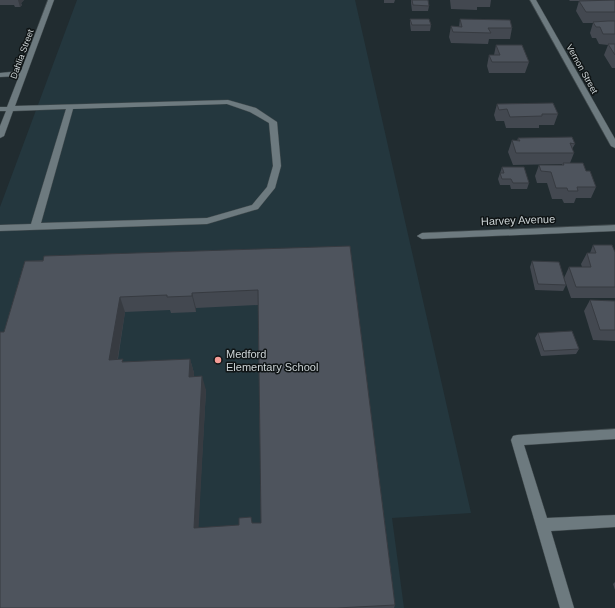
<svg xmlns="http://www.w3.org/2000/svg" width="615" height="608" font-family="Helvetica,sans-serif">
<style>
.built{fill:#24373e}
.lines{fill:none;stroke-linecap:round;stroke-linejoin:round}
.minor-casing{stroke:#414a4d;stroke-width:1}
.minor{fill:#6d7a7f;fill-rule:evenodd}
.wall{fill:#434850;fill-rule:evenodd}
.shaded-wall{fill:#373b41}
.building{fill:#4e545d;stroke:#373b41;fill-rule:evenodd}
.poi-dot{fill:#f59c96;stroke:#0f1415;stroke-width:1.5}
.labels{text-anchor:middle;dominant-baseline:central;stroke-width:3;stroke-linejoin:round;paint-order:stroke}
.far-street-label{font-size:9px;fill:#cdd4d6;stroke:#0f1415}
.street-label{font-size:11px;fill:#cdd4d6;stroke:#0f1415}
.poi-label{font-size:11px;fill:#cdd4d6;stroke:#0f1415;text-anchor:start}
</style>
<rect width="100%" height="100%" fill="#212c30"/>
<path class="built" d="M 77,0 L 355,0 L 471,513 L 392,518 L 404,608 L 0,608 L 0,207 Z"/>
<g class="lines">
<g class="minor-casing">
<g id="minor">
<path d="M 48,0 L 54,0 L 15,106 L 228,100 L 256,108 L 277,122 L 281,166 L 275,188 L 258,209 L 207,224 L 0,231 L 0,225 L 31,224 L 66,109 L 13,111 L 4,136 L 0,138 L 0,126 L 6,111 L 0,111 L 0,107 L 7,107 L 19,76 L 0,77 L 0,73 L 21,71 ZM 227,104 L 250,112 L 269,123 L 273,166 L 267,187 L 252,205 L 207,218 L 41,223 L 73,109 Z"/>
<path d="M 530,0 L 536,0 L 615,139 L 615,148 L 611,146 Z"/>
<path d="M 615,225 L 615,231 L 422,239 L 417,236 L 422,233 Z"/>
<path d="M 615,429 L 615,439 L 524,445 L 547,518 L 615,515 L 615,527 L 551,531 L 574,608 L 560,608 L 511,440 L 513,436 L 517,435 Z"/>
</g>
</g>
<use href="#minor" class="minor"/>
</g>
<g class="wall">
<path d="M 0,0 L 24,0 L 21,3 L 22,5 L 20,7 L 15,7 L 14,5 L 0,5 Z"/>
<path d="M 384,0 L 395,0 L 394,3 L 384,3 Z"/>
<path d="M 411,0 L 428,0 L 429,6 L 428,11 L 412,11 L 411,3 Z"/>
<path d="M 450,0 L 491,0 L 490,7 L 477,7 L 477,10 L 451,9 Z"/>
<path d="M 569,0 L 615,0 L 615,68 L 612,68 L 604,55 L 608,45 L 599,44 L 596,38 L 592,38 L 590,33 L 593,23 L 583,23 L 576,11 L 579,1 L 570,1 Z"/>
<path d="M 410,19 L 431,25 L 430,31 L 411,31 L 410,24 Z"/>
<path d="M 460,19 L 512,28 L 510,39 L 489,39 L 488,44 L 451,43 L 449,37 L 451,26 L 459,27 Z"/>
<path d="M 496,45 L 529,62 L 525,73 L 489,73 L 487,66 L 489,55 L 494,55 Z"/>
<path d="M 497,104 L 558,114 L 554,125 L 539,125 L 539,128 L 506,128 L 504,121 L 496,121 L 494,115 Z"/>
<path d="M 518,138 L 575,144 L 572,149 L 574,153 L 570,163 L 586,171 L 596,187 L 591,198 L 576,198 L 574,203 L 564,203 L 562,199 L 552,199 L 547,183 L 537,183 L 535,176 L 539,165 L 562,165 L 562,164 L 513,165 L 508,152 L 512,140 L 517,141 Z"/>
<path d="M 502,167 L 529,183 L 527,189 L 511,189 L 510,185 L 500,185 L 498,179 Z"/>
<path d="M 593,245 L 615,252 L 615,298 L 571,298 L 564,278 L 569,267 L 582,267 L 581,264 L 587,253 L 590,253 Z"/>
<path d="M 350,246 L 395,605 L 394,608 L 0,608 L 4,332 L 25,261 ZM 258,305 L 261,523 L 252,523 L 239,525 L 198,528 L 206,390 L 194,377 L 194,373 L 190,359 L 124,362 L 118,359 L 125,312 L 170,310 L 171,313 L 196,312 L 196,308 Z"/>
<path d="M 532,261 L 566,285 L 563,291 L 535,290 L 530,267 Z"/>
<path d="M 590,300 L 615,301 L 615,341 L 593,340 L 584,311 Z"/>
<path d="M 538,333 L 579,349 L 576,354 L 541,356 L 535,338 Z"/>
<path d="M 615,582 L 615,590 L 613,584 Z"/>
</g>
<g class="shaded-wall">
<path d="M 18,0 L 24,0 L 21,3 L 22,5 L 20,7 Z"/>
<path d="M 192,293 L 196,308 L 196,312 L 192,296 Z"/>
<path d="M 120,297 L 125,312 L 115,374 L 109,360 Z"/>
<path d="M 190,359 L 194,373 L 193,391 L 189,377 Z"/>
<path d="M 202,376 L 206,390 L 198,539 L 194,528 Z"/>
</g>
<g class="building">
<path d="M 412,0 L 428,0 L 429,6 L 413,5 Z"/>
<path d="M 615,0 L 615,12 L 586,12 L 579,1 Z"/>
<path d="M 410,19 L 429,19 L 431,25 L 412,25 Z"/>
<path d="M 460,19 L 510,20 L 512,28 L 488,28 L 491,33 L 453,32 L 451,26 L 462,27 Z"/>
<path d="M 608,21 L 615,21 L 615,34 L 603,34 L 600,27 L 596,27 L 593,22 Z"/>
<path d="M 608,44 L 615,44 L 615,55 Z"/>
<path d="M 496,45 L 522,45 L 529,62 L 492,62 L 489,55 L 500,55 Z"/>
<path d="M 553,103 L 558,114 L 542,114 L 542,116 L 510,117 L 507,109 L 499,110 L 497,104 Z"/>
<path d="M 572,137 L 575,144 L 570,143 L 574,153 L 516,153 L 512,140 L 520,141 L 518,138 Z"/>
<path d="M 563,163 L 583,163 L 586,171 L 590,171 L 596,187 L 577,187 L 578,191 L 568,191 L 567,188 L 556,188 L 551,172 L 541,171 L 539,165 L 564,165 Z"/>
<path d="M 502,167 L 524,167 L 529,183 L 513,183 L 511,179 L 502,179 L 500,173 L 504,173 Z"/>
<path d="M 593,245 L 612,245 L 615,252 L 615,287 L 576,287 L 569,267 L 591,267 L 587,253 L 596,253 Z"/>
<path d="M 350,246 L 395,605 L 337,608 L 0,608 L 0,332 L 4,332 L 25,261 L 43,261 L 44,256 ZM 258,290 L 261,523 L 252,523 L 251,517 L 239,518 L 239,525 L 194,528 L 202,376 L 189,377 L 190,359 L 122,362 L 123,359 L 109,360 L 120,297 L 167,295 L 167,297 L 192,296 L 192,293 Z"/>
<path d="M 532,261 L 559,262 L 566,285 L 538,284 Z"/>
<path d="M 590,300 L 615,301 L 615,330 L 600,330 Z"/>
<path d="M 572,331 L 579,349 L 544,351 L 538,333 Z"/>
</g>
<circle class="poi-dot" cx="218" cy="360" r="4"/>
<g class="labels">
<g class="far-street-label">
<text transform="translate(22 54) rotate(-70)">Dahlia Street</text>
<text transform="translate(582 69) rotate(61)">Vernon Street</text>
</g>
<g class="street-label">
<text transform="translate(518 220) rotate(-2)">Harvey Avenue</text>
</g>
<g class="poi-label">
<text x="226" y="354">Medford<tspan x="226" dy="13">Elementary School</tspan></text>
</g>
</g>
</svg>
